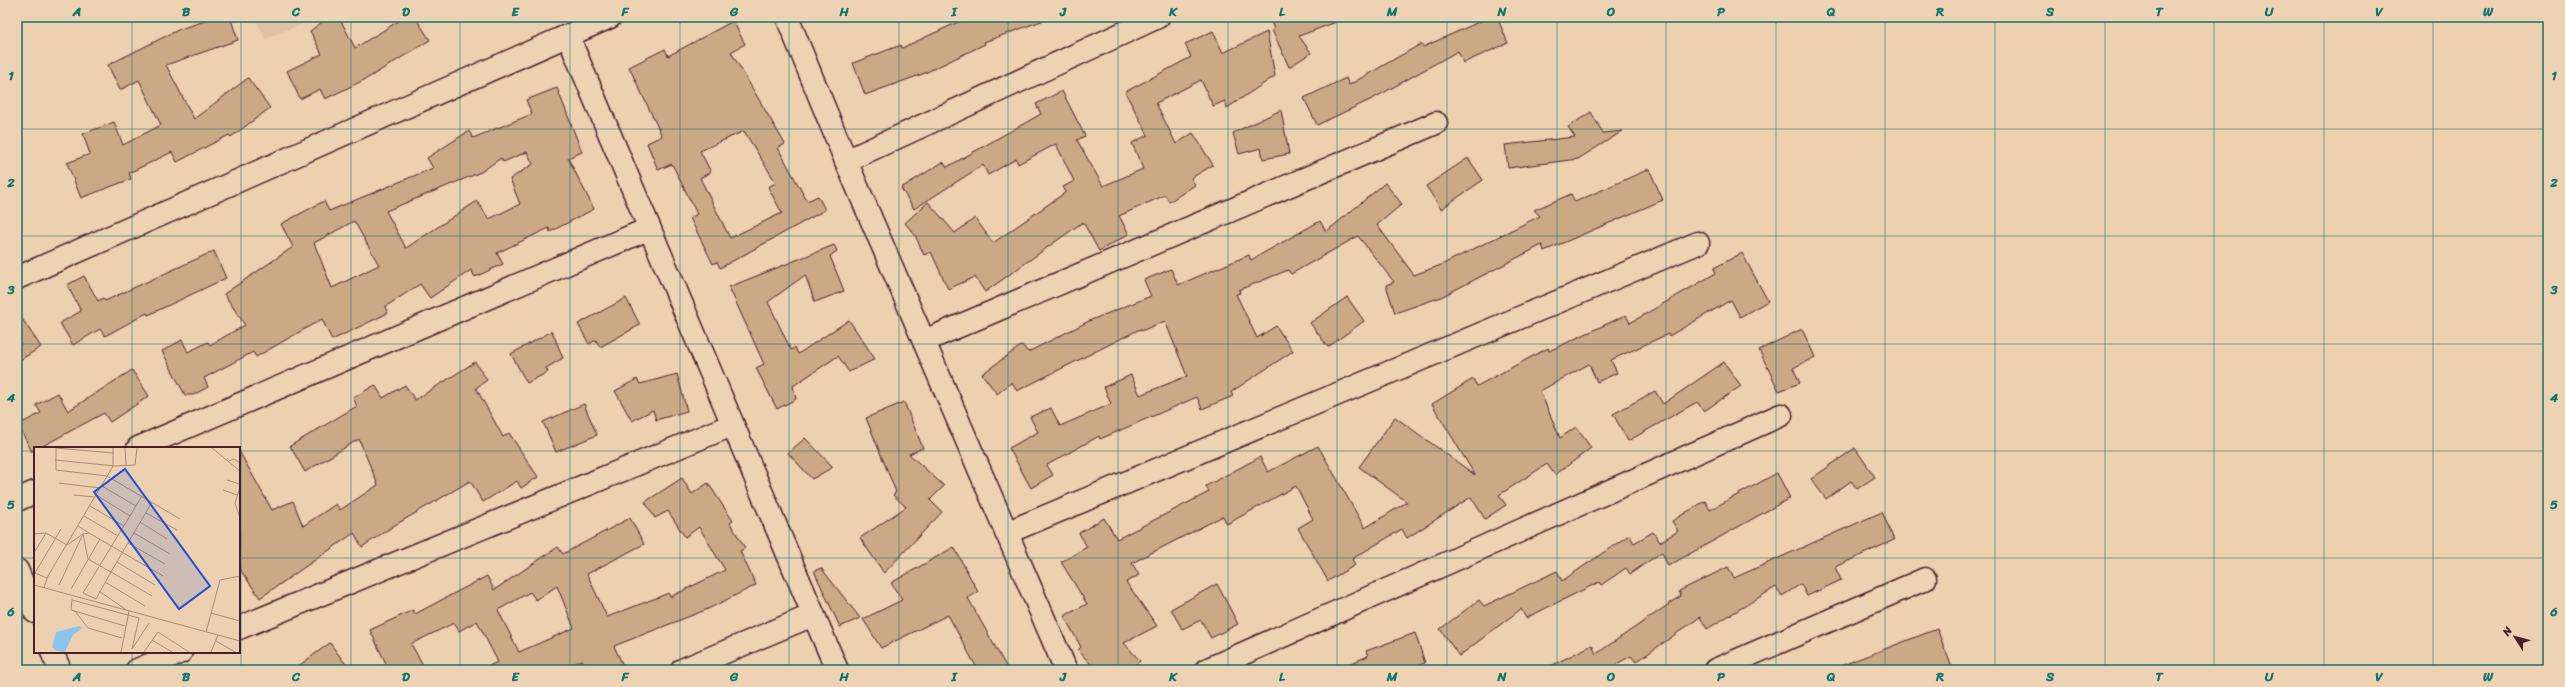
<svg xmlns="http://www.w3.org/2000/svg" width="2565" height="687" font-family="Sriracha,sans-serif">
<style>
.built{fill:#e0c1a1}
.building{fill:#cca986;stroke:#4a1f2b;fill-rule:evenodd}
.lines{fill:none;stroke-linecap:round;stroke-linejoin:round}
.minor-casing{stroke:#4a1f2b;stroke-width:25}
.minor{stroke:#eed2b4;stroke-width:22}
.grid{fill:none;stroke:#0f766e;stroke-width:1;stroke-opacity:0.55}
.inset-road{fill:none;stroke:#ac897a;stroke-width:1}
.view{fill:#1d4ed8;fill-opacity:0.15;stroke:#1d4ed8;stroke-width:2}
.inset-edge{fill:none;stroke:#4a1f2b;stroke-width:2}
.neatline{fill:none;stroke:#0f766e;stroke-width:1.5}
.grid-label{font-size:13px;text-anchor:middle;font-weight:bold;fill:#0f766e}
</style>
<rect width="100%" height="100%" fill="#edd0af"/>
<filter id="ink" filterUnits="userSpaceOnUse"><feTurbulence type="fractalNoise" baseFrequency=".025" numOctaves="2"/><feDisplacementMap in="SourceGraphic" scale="8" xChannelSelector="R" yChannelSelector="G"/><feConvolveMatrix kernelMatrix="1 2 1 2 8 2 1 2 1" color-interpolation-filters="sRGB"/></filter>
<g filter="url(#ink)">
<path class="built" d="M 255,17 L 319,17 L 265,39 Z"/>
<g class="building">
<path d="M 204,17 L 230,17 L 238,40 L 166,65 L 194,119 L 248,78 L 270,108 L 231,137 L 229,135 L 177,162 L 172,152 L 129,173 L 131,179 L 81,198 L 67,163 L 90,154 L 83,134 L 114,122 L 123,145 L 161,125 L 139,80 L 120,90 L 108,65 L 180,29 L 205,21 Z"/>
<path d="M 329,17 L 339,17 L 355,48 L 405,17 L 415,17 L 430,40 L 368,78 L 325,99 L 320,89 L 300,99 L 287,71 L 322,54 L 310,31 Z"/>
<path d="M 969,17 L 1046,17 L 1047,19 L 984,42 L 985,44 L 925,73 L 865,95 L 853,63 L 901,45 L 902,48 Z"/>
<path d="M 1283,17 L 1344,17 L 1344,19 L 1299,36 L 1311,53 L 1289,67 L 1272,30 L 1274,29 L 1271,22 Z"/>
<path d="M 1490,17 L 1497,17 L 1508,43 L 1463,63 L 1458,51 L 1374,98 L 1317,125 L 1304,98 L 1346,78 L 1349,85 L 1421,44 L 1423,47 Z"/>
<path d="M 733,21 L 745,44 L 731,52 L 785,144 L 778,148 L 807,201 L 818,196 L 825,210 L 720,268 L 717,262 L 713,264 L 690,218 L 697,214 L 672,164 L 658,170 L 647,143 L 662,136 L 629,67 L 665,49 L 668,56 ZM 744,131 L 776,183 L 768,187 L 782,213 L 730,238 L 700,178 L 711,172 L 700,151 Z"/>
<path d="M 1213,31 L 1223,53 L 1267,32 L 1275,76 L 1227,108 L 1225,101 L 1213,106 L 1201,80 L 1156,103 L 1176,144 L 1193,133 L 1213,165 L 1191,178 L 1195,185 L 1169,202 L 1165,195 L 1119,216 L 1129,234 L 1099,251 L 1083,222 L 985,292 L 975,277 L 948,289 L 931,252 L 924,255 L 915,235 L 905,223 L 928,202 L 955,233 L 975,218 L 993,243 L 1066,192 L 1063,187 L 1074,181 L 1056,144 L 1018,164 L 1016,159 L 988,175 L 983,165 L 914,209 L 901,188 L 943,162 L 947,167 L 1041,114 L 1036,104 L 1062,91 L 1085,136 L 1077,140 L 1103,186 L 1143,169 L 1132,143 L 1148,135 L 1125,92 L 1191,57 L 1185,44 Z"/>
<path d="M 557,88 L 582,152 L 568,158 L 594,209 L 550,232 L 549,228 L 497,253 L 503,264 L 475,277 L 471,270 L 430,298 L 420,284 L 385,307 L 388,313 L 332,340 L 322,319 L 256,357 L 253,352 L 204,378 L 208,387 L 193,395 L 185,395 L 162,351 L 182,340 L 188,352 L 208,342 L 210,345 L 245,325 L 224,294 L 293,247 L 281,224 L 324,201 L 329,211 L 433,168 L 427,158 L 469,131 L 473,138 L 532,114 L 526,100 ZM 527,152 L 533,164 L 510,179 L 520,204 L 489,219 L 477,201 L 406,248 L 386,211 L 481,172 L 501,158 L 503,162 ZM 354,221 L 379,265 L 332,288 L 314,243 Z"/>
<path d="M 1281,110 L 1289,154 L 1263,159 L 1261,148 L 1239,154 L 1233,133 Z"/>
<path d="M 1591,112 L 1603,133 L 1623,131 L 1578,159 L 1508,168 L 1505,145 L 1575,137 L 1568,127 Z"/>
<path d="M 1468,158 L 1483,180 L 1441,209 L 1426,186 Z"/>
<path d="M 1649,169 L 1663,200 L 1544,251 L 1542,245 L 1441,297 L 1395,313 L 1386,285 L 1394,282 L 1358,236 L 1291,274 L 1288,270 L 1239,290 L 1240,293 L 1236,294 L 1257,338 L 1276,326 L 1293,351 L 1231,392 L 1233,396 L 1202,409 L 1197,397 L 1100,439 L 1099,436 L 1047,465 L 1053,475 L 1031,488 L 1009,448 L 1038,432 L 1030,417 L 1051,408 L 1060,426 L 1111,404 L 1104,387 L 1131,375 L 1140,395 L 1187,376 L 1165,321 L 1141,331 L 1140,329 L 1017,391 L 1012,382 L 997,394 L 982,374 L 1022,345 L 1028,352 L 1091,320 L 1151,296 L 1144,280 L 1171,269 L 1178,285 L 1249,255 L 1251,260 L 1320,221 L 1326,232 L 1385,183 L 1402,204 L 1377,225 L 1414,275 L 1441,265 L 1540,216 L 1534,210 L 1571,194 L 1575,202 Z"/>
<path d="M 834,245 L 837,251 L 830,256 L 844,291 L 815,302 L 805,275 L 768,302 L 791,350 L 795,347 L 798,354 L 849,320 L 875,359 L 849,372 L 838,356 L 793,386 L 796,399 L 777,409 L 756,368 L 764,364 L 729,287 Z"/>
<path d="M 214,251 L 226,278 L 148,315 L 147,313 L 105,336 L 100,329 L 73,345 L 60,323 L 81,311 L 67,285 L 84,276 L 98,301 L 103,298 L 105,301 Z"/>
<path d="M 1742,253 L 1768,301 L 1740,317 L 1731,300 L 1669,336 L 1668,334 L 1611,360 L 1617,373 L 1597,382 L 1589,364 L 1540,391 L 1560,438 L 1576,427 L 1591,448 L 1555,475 L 1547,464 L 1499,495 L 1506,505 L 1485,519 L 1471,497 L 1407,538 L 1402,529 L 1352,559 L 1355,565 L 1328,581 L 1298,528 L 1313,519 L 1296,486 L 1227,524 L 1223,516 L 1132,563 L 1139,575 L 1126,582 L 1157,626 L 1124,643 L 1140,661 L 1130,670 L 1096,670 L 1078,650 L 1081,647 L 1064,616 L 1087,604 L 1061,562 L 1087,547 L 1079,533 L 1104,518 L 1117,539 L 1209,492 L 1206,486 L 1260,457 L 1268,472 L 1318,446 L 1365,528 L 1407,502 L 1359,467 L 1395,417 L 1475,475 L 1432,404 L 1473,379 L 1477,386 L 1548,348 L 1549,351 L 1626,315 L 1630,323 L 1716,273 L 1714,268 Z"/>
<path d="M 1347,297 L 1364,321 L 1328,347 L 1310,323 Z"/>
<path d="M 626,298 L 640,325 L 600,347 L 596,340 L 589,344 L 578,324 Z"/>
<path d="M 17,311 L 41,347 L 17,362 Z"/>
<path d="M 1802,329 L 1815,357 L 1793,368 L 1800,383 L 1779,391 L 1759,350 Z"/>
<path d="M 552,331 L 563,358 L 546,368 L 548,372 L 527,383 L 511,354 Z"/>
<path d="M 475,362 L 487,380 L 476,388 L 503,437 L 509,433 L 538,477 L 521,488 L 517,481 L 483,502 L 470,481 L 395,525 L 362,547 L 354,533 L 260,598 L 239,568 L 239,451 L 272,510 L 293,501 L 303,526 L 336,504 L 340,510 L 378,485 L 359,439 L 305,472 L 290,446 L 357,406 L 353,398 L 375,385 L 383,398 L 405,385 L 415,400 Z"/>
<path d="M 1724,362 L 1741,386 L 1704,411 L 1697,402 L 1628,441 L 1613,414 L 1655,391 L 1663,404 Z"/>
<path d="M 132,370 L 149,396 L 110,422 L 104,413 L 39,448 L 35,448 L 32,452 L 18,425 L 41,413 L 36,405 L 58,393 L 68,411 Z"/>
<path d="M 677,374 L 687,411 L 656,420 L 653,410 L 632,421 L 615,391 L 637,379 L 640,384 Z"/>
<path d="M 904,402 L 923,448 L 909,454 L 944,486 L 930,500 L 942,512 L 884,573 L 860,538 L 906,507 L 893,495 L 896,492 L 866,418 Z"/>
<path d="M 584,404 L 597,435 L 556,452 L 543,422 Z"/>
<path d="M 805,438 L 833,467 L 812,479 L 788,453 Z"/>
<path d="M 1855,448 L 1875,477 L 1857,489 L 1851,481 L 1826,499 L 1811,479 Z"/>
<path d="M 1777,473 L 1790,498 L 1668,566 L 1662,552 L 1630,574 L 1626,568 L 1601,585 L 1599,582 L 1526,618 L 1521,609 L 1459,656 L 1440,629 L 1479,600 L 1484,606 L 1557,571 L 1562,581 L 1629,535 L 1634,543 L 1653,532 L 1660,542 L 1678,531 L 1672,521 L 1705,501 L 1710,510 Z"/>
<path d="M 682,478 L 692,494 L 708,483 L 733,521 L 730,523 L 745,548 L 740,551 L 756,585 L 708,609 L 614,646 L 625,670 L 586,670 L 582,660 L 560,670 L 479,670 L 498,662 L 477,621 L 459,631 L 454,623 L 411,644 L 426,670 L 389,670 L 370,630 L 413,610 L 415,614 L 487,576 L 494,590 L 558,547 L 563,554 L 630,518 L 644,544 L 587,574 L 607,617 L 669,593 L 670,597 L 725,570 L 699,527 L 685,537 L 668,511 L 655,518 L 645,502 ZM 557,586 L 574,628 L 519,652 L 498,610 L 530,592 L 536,600 Z"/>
<path d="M 1882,512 L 1894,540 L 1835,567 L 1841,580 L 1807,596 L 1801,584 L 1782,596 L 1776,587 L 1707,629 L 1700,617 L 1636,662 L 1631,656 L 1605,670 L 1543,670 L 1592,645 L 1596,654 L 1681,596 L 1679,591 L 1728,567 L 1734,578 Z"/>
<path d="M 954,547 L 978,592 L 968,598 L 1008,670 L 978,670 L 948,615 L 881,648 L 863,619 L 902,600 L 891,583 Z"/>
<path d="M 821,568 L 860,618 L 840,627 L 814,571 Z"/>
<path d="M 1217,584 L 1238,624 L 1211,638 L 1201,620 L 1182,629 L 1171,609 Z"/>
<path d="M 1937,629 L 1953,670 L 1835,670 L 1835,668 Z"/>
<path d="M 1415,633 L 1425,663 L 1406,670 L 1335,670 L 1368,656 L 1366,651 Z"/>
<path d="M 330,643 L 350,670 L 293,670 Z"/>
</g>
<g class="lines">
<g class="minor-casing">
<g id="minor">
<path d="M 787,17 L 846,161 L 1066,670"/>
<path d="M 568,36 L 837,670"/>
<path d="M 846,161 L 1158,17"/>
<path d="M 17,278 L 610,17"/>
<path d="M 924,341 L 1436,123"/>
<path d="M 138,448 L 648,229"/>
<path d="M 17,500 L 35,492"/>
<path d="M 1006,533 L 1698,243"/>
<path d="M 17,570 L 35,612"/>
<path d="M 239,628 L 732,425"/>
<path d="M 52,652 L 60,670"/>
<path d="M 137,670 L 181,652"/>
<path d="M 682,670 L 813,615"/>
<path d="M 1206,670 L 1781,415"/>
<path d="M 1715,670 L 1925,579"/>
</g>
</g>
<use href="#minor" class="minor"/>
</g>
</g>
<path class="grid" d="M 132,17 L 132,448M 241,17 L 241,670M 351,17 L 351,670M 460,17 L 460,670M 570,17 L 570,670M 680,17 L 680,670M 789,17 L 789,670M 899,17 L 899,670M 1008,17 L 1008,670M 1118,17 L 1118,670M 1228,17 L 1228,670M 1337,17 L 1337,670M 1447,17 L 1447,670M 1557,17 L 1557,670M 1666,17 L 1666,670M 1776,17 L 1776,670M 1885,17 L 1885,670M 1995,17 L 1995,670M 2105,17 L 2105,670M 2214,17 L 2214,670M 2324,17 L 2324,670M 2433,17 L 2433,670M 17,129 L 2548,129M 17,236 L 2548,236M 17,344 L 2548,344M 17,451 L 35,451M 239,451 L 2548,451M 17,558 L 35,558M 239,558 L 2548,558M 132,652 L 132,670"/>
<g transform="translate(34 447)">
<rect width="206" height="206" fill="#edd0af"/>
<path d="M 45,179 L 48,181 L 39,188 L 31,205 L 23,204 L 18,200 L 22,185 Z" fill="#8dc4eb"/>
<path class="inset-road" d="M 22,1 L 22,23 L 73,29 L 146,72M 22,1 L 79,6M 91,1 L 92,19M 178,1 L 206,24M 21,13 L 81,19 L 101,18 L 103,1M 195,14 L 200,12 L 206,16M 193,33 L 206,37M 25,36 L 66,41M 68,39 L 102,59M 206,40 L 201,56 L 206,71M 189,43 L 203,48M 40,48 L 60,50M 62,48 L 96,69M 108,49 L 49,146 L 62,152 L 77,125 L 118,149M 56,59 L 90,79M 112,66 L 143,83M 50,69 L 84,89M 106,75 L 133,92M 55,86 L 129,129M 100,86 L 136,107M 0,87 L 12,86 L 33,98 L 49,87 L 54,112 L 77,125 L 118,55M 94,96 L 131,117M 0,106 L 12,86M 83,115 L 121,138M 1,126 L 27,82M 1,126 L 13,131M 71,135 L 111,159M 0,138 L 206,194M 25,138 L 49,87 L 55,86 L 44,79M 10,141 L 14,129 L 79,19 L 79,1M 37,142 L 66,92M 65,144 L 91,162M 38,152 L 37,163 L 91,179M 38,153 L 105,171 L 98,202 L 115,176M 41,164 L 54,181 L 88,191M 177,166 L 206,174M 172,185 L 186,133 L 206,129M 118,193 L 138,205M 182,194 L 201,205M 87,205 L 95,164M 110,205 L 124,185 L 155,205M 177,205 L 184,188"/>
<path class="view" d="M 91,22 L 176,139 L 145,162 L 60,45 Z"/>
<rect width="206" height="206" class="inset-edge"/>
</g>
<rect width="2565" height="687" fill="none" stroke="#eed2b4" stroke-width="44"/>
<g transform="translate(2515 637) rotate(306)" stroke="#eed2b4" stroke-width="3" paint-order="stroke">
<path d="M0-3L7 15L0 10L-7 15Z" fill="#4a1f2b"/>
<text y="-6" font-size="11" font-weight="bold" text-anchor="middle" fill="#4a1f2b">N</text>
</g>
<rect x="22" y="22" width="2521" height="643" class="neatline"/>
<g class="grid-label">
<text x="77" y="16">A</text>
<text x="186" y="16">B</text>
<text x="296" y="16">C</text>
<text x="406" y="16">D</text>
<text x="515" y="16">E</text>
<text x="625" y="16">F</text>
<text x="734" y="16">G</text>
<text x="844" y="16">H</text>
<text x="954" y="16">I</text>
<text x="1063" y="16">J</text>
<text x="1173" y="16">K</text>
<text x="1282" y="16">L</text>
<text x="1392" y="16">M</text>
<text x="1502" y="16">N</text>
<text x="1611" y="16">O</text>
<text x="1721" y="16">P</text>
<text x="1831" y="16">Q</text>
<text x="1940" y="16">R</text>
<text x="2050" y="16">S</text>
<text x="2159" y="16">T</text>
<text x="2269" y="16">U</text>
<text x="2379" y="16">V</text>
<text x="2488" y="16">W</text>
<text x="11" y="80">1</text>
<text x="2554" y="80">1</text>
<text x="11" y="187">2</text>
<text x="2554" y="187">2</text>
<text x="11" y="294">3</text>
<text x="2554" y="294">3</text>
<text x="11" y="402">4</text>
<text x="2554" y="402">4</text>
<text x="11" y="509">5</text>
<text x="2554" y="509">5</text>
<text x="11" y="616">6</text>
<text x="2554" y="616">6</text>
<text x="77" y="681">A</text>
<text x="186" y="681">B</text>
<text x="296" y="681">C</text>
<text x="406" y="681">D</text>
<text x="515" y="681">E</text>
<text x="625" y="681">F</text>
<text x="734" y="681">G</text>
<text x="844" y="681">H</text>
<text x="954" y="681">I</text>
<text x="1063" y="681">J</text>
<text x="1173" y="681">K</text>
<text x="1282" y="681">L</text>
<text x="1392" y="681">M</text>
<text x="1502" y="681">N</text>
<text x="1611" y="681">O</text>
<text x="1721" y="681">P</text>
<text x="1831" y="681">Q</text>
<text x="1940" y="681">R</text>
<text x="2050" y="681">S</text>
<text x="2159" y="681">T</text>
<text x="2269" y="681">U</text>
<text x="2379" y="681">V</text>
<text x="2488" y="681">W</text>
</g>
</svg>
